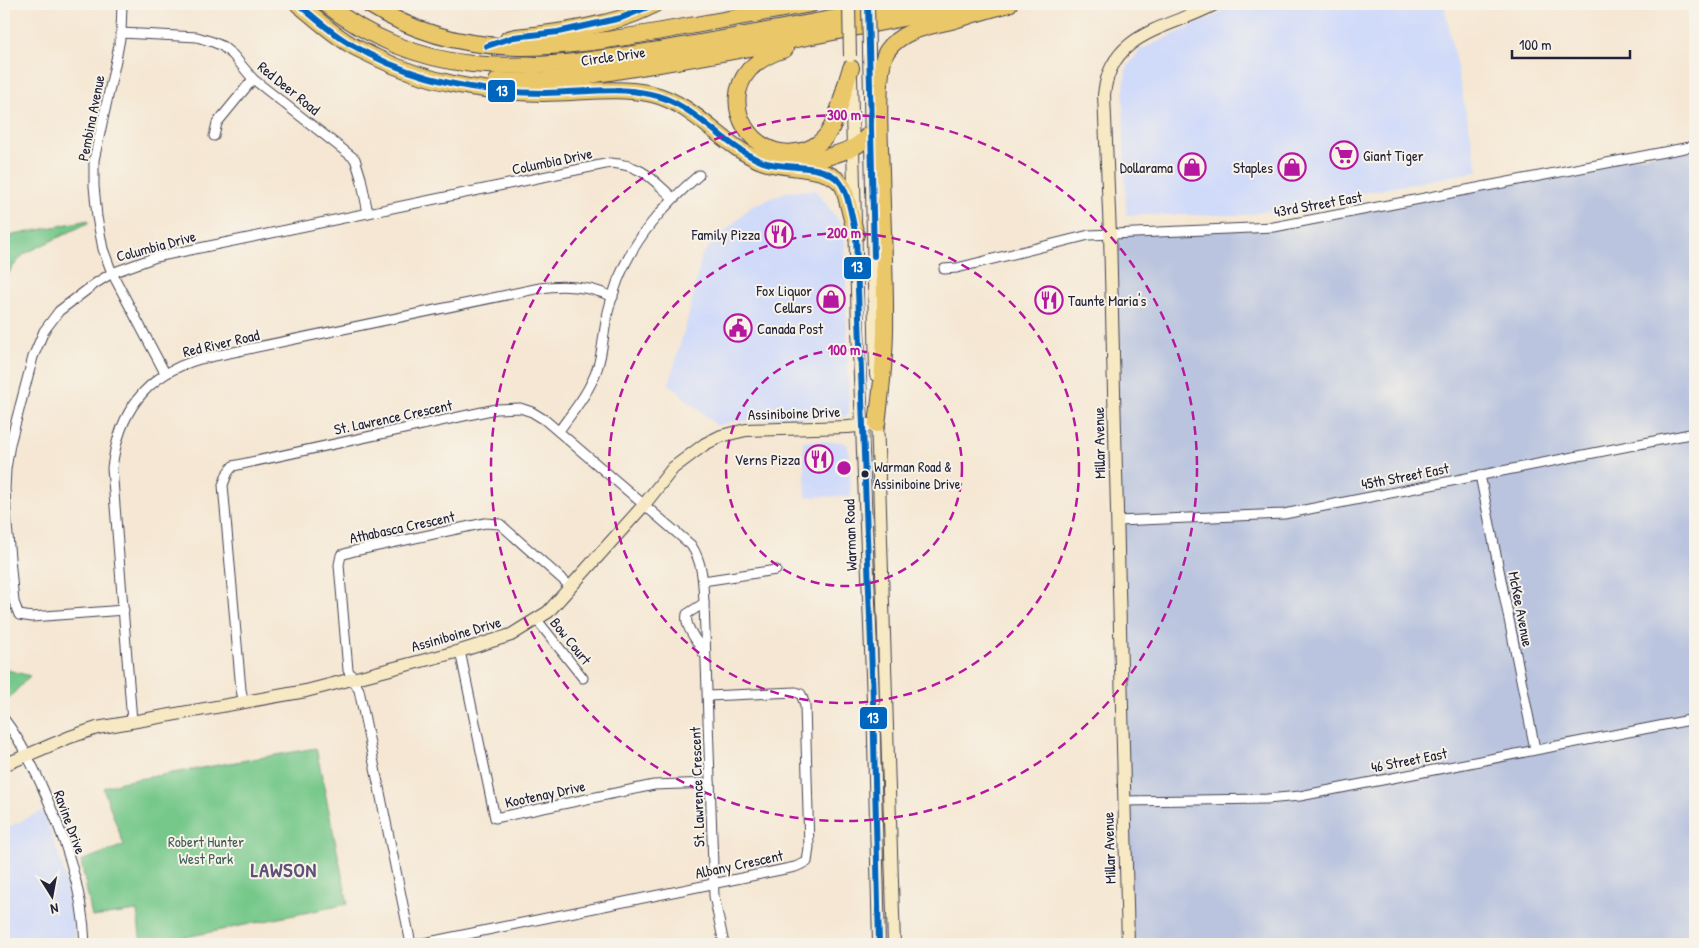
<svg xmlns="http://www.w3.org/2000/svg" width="1699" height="948" font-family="'Patrick Hand',sans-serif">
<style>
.built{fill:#d0daf9}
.industrial{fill:#bac4de}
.green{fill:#76c88a;stroke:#4c7562}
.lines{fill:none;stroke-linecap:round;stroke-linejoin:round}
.street-casing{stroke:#424052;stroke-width:11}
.secondary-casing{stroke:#424052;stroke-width:14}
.highway-casing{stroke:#424052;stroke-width:18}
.street{stroke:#fff;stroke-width:9}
.secondary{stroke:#f7e9c3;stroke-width:12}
.highway{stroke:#eac769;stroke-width:16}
.secondary-bridge-casing{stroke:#424052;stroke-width:14;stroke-linecap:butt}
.secondary-bridge{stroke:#f7e9c3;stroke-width:12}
.bus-1-casing{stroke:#f7f3e8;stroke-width:10}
.bus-1{stroke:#0065bd;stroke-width:6}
.ring{fill:none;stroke:#b5179e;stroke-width:2.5;stroke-dasharray:9 6}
.bus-dot{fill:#22223b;stroke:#f7f3e8;stroke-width:2}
.labels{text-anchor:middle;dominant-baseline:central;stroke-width:4;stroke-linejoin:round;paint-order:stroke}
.bus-label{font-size:14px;fill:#22223b;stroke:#f7f3e8;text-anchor:start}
.street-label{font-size:15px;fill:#22223b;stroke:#f7f3e8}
.poi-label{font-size:15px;fill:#22223b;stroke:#f7f3e8;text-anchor:end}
.park-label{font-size:15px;fill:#3f5c57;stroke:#f7f3e8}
.district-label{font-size:20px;font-weight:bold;letter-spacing:1px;fill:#5f5179;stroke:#f7f3e8}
.centre{fill:#b5179e;stroke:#f7f3e8;stroke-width:2.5}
.ring-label{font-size:15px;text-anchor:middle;font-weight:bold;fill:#b5179e;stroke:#f7f3e8;stroke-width:4;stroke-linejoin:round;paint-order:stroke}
.line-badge{stroke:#f7f3e8;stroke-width:2}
.badge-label{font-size:14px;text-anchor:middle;font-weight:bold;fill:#fff}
</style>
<rect width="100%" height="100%" fill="#f7f3e8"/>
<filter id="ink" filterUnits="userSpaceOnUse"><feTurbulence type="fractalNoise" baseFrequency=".02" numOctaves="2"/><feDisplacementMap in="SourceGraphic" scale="10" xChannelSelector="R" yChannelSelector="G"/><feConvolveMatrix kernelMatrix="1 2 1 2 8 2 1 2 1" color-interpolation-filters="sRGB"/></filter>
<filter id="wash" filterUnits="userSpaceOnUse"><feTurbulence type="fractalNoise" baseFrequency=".0096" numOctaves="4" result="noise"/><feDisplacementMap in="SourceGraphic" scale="20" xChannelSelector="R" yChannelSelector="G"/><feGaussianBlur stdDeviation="1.12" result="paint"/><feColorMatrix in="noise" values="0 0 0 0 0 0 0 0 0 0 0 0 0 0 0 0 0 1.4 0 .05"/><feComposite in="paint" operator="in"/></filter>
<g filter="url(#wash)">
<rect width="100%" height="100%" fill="#f5e7d3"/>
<g class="built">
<path d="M 1230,4 L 1444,4 L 1478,171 L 1248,215 L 1126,215 L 1123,98 L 1126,69 L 1140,50 L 1219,14 Z"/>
<path d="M 815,190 L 843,226 L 845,236 L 849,413 L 844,417 L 735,421 L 717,426 L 669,384 L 689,313 L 702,254 L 749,208 L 785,192 Z"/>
<path d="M 803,441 L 842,442 L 848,445 L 851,496 L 806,497 Z"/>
<path d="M 42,811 L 50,829 L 63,868 L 71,905 L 76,944 L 4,944 L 4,829 Z"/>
</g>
<path class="industrial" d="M 1695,146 L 1695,944 L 1128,944 L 1110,234 L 1267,227 Z"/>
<g class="green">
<path d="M 88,220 L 88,223 L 24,254 L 11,269 L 4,283 L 4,237 Z"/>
<path d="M 4,669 L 30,676 L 4,703 Z"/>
<path d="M 316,748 L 348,904 L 152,944 L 141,944 L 137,911 L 92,917 L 81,861 L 124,845 L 103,788 L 121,782 Z"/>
</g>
</g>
<g filter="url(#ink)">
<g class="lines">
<g class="street-casing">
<g id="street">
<path d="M 122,4 L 121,33 L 116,60 L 94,160 L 94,186 L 97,217 L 103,249 L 112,273 L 165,373"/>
<path d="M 121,33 L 197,37 L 213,42 L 222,46 L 233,55 L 253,79 L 355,159 L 361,178 L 368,213"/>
<path d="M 214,136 L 217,123 L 253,79"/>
<path d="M 944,269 L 957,268 L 1089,235 L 1274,227 L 1695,146"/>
<path d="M 559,431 C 573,411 589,393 597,369 C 603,352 603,334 607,317 C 609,305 614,292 618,280 C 635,237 664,205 699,175"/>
<path d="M 1480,475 L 1535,749"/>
<path d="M 1117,521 L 1284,514 L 1695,433"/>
<path d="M 703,581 L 776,570"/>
<path d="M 124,610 L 32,617 L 19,615 L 14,602 L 6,514 L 5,488 L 6,469 L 10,444 L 33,357 L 44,331 L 59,311 L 96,283 L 112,273 L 156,257 L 610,163 C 642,165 651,178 673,198"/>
<path d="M 537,620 L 583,678"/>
<path d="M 460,651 L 495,818 L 654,785 L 710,783"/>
<path d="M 703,653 C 698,640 684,628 687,614 L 704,603"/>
<path d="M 244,703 L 241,690 L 223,485 L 228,472 L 233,466 L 496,409 L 520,408 L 532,412 L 545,420 L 691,545 C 703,563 703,582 704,603 L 714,896 L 724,944"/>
<path d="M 4,719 C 19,738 30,760 40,782 C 63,833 83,888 85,944"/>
<path d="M 132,721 L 112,468 C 119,412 145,375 200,359 L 540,288 C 566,284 589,286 613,297"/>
<path d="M 1124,801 L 1267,799 L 1300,796 L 1695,719"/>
<path d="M 411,944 L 359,690 L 348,670 L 339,565 L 341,555 L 354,551 L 485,523 L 500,524 L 571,587"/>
<path d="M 419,944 L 795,867 L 807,862 L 809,847 L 805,705 L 801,694 L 796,692 L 708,696"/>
</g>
</g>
<g class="secondary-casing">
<g id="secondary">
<path d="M 869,51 L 876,375"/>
<path d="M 851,77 L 858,328 L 873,700 L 879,944"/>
<path d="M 877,417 L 894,944"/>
<path d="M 4,765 L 70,737 L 97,728 L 306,691 L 460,651 L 511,635 L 548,612 L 643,506 L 673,468 L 705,444 L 721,436 L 746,430 L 848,427 L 877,424"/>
<path d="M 1128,944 L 1110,234 L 1104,95 C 1110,31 1169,29 1215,4"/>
</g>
</g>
<g class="highway-casing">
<g id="highway">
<path d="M 298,4 C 314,17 330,32 348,43 C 357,49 366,52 375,57 C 430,84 483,92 543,93 C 580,93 616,86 652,94 C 697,105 722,147 764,162 C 786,170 832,164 844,188 L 856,235"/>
<path d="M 326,4 C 367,37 420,59 472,64 C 532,70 593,60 653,51 C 739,37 825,20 910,4"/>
<path d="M 368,4 C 464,64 557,49 662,31 C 712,22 761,13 811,4"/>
<path d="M 508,39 C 519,35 531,36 543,34 C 576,30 626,21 655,4"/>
<path d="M 785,49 C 772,53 759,59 749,70 C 719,105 752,159 796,152 C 807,151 819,145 826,136 C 840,117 843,90 851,68"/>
<path d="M 497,81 C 549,84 607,72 659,64 C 764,47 868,25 972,4"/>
<path d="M 798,164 C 809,162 819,159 830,156 C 849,150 858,148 871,132"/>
<path d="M 877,424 C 882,386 886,349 885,311 C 885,264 882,217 881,171 C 880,146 875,69 887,51 C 902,29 931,26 955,20 C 973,14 991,9 1009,4"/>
</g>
</g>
<use href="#street" class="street"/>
<use href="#secondary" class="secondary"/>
<use href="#highway" class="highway"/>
<g class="secondary-bridge-casing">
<g id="secondary-bridge">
<path d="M 849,4 L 850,56"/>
<path d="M 868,4 L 869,51"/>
</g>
</g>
<use href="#secondary-bridge" class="secondary-bridge"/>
<g class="bus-1-casing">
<g id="bus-1">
<path d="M 298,4 C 315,18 332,34 352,45 C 410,79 478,93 545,93 C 580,93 616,86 650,94 C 695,103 722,146 763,162 C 786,170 821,162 839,181 C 849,192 852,221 856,235 L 873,700 L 879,944"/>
<path d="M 868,4 L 874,256"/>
<path d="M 487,46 L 514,37 L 558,32 L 621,18 L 655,4"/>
</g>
</g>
<use href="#bus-1" class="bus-1"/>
</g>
</g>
<g class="ring">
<circle cx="844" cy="468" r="118"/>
<circle cx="844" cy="468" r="235"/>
<circle cx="844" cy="468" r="353"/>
</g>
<defs>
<g id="supermarket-ring" transform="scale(1.4375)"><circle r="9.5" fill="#f7f3e8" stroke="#b5179e" stroke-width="1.5"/><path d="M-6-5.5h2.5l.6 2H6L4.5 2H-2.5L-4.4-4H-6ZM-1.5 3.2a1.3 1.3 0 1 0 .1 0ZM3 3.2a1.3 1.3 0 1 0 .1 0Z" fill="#b5179e"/></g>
<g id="shop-ring" transform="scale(1.4375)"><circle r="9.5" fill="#f7f3e8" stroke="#b5179e" stroke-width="1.5"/><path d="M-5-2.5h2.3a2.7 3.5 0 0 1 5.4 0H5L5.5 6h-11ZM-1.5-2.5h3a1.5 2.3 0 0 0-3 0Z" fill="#b5179e"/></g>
<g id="restaurant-ring" transform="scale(1.4375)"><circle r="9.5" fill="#f7f3e8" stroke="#b5179e" stroke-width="1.5"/><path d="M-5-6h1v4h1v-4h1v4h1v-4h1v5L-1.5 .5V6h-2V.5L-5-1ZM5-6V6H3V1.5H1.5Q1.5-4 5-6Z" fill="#b5179e"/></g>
<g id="civic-ring" transform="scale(1.4375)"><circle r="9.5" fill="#f7f3e8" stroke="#b5179e" stroke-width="1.5"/><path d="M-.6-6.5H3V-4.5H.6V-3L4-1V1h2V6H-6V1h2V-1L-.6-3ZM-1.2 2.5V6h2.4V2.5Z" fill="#b5179e"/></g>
</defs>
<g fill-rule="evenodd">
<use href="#supermarket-ring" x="1344" y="155"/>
<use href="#shop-ring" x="1192" y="167"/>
<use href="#shop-ring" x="1292" y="167"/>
<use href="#restaurant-ring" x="779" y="234"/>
<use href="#shop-ring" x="831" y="299"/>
<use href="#restaurant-ring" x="1049" y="300"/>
<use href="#civic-ring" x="738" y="328"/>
<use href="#restaurant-ring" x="819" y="459"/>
</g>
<circle class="bus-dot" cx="865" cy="474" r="4.5"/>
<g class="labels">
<g class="bus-label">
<text x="874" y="466">Warman Road &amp;<tspan x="874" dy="17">Assiniboine Drive</tspan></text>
</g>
<g class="street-label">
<text transform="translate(613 56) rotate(-8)">Circle Drive</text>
<text transform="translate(289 88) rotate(39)">Red Deer Road</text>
<text transform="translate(91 118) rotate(-79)">Pembina Avenue</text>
<text transform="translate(552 161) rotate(-12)">Columbia Drive</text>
<text transform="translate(1318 204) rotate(-10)">43rd Street East</text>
<text transform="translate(156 246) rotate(-15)">Columbia Drive</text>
<text transform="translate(221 343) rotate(-13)">Red River Road</text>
<text transform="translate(794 413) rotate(-2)">Assiniboine Drive</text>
<text transform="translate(393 417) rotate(-12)">St. Lawrence Crescent</text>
<text transform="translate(1099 443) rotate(-91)">Millar Avenue</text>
<text transform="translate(1405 476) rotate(-11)">45th Street East</text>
<text transform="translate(402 527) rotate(-12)">Athabasca Crescent</text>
<text transform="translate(850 535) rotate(-92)">Warman Road</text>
<text transform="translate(1521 609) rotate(79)">McKee Avenue</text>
<text transform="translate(456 634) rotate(-16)">Assiniboine Drive</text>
<text transform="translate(571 641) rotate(51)">Bow Court</text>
<text transform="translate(1409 760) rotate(-11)">46 Street East</text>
<text transform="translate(697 787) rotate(-92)">St. Lawrence Crescent</text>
<text transform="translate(545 794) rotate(-12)">Kootenay Drive</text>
<text transform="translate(70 822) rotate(70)">Ravine Drive</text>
<text transform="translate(1109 848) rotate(-92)">Millar Avenue</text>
<text transform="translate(739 864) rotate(-12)">Albany Crescent</text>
</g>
<g class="poi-label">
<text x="1363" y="155" text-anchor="start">Giant Tiger</text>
<text x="1173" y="167">Dollarama</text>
<text x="1273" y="167">Staples</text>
<text x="760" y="234">Family Pizza</text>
<text x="812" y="290">Fox Liquor<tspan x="812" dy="17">Cellars</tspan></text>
<text x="1068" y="300" text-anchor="start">Taunte Maria's</text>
<text x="757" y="328" text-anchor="start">Canada Post</text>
<text x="800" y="459">Verns Pizza</text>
</g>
<g class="park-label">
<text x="206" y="841">Robert Hunter<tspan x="206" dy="17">West Park</tspan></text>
</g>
<g class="district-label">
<text x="284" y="869">LAWSON</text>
</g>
</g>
<circle cx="844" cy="468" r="8" class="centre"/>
<g class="ring-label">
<text x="844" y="120">300 m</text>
<text x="844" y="238">200 m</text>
<text x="844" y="355">100 m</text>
</g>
<g class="line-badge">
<rect x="487" y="79" width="29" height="24" rx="5" fill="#0065bd"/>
<rect x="843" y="256" width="29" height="24" rx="5" fill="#0065bd"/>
<rect x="859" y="706" width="29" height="24" rx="5" fill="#0065bd"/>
</g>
<g class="badge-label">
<text x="502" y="96">13</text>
<text x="857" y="272">13</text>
<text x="873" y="723">13</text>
</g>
<rect width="1699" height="948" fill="none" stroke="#f7f3e8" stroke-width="20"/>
<g transform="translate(52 896) rotate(169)" stroke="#f7f3e8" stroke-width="4" paint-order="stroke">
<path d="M0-4L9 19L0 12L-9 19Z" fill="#22223b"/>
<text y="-8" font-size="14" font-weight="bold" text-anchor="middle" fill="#22223b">N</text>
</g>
<path d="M1512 50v8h118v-8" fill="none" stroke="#22223b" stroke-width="2.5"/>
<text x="1519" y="50" font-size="15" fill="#22223b" stroke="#f7f3e8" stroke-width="4" paint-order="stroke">100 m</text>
</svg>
